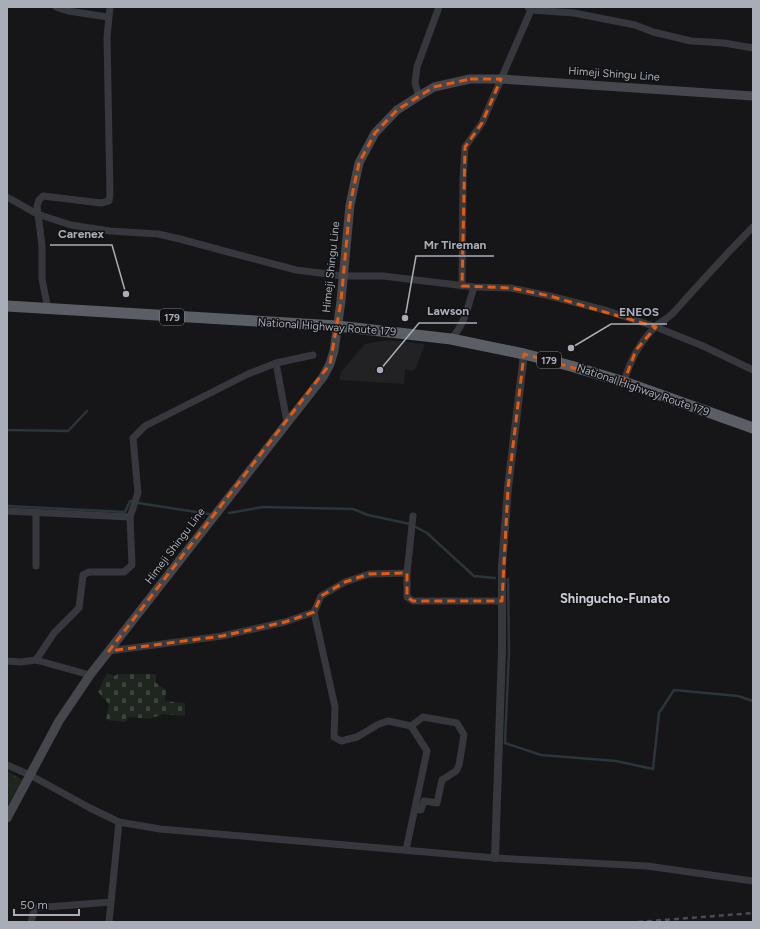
<svg xmlns="http://www.w3.org/2000/svg" width="760" height="929" font-family="Figtree,sans-serif">
<style>
.built{fill:#222225}
.grass{fill:url(#grass-tufts)}
.cemetery{fill:url(#cemetery-stones)}
.lines{fill:none;stroke-linecap:round;stroke-linejoin:round}
.stream{stroke:#2c353c;stroke-width:2.5}
.minor{stroke:#37383d;stroke-width:7}
.tertiary{stroke:#37383d;stroke-width:8}
.secondary{stroke:#45474d;stroke-width:9}
.trunk{stroke:#5b5e65;stroke-width:11}
.rail{stroke:#4a4c52;stroke-width:2.5;stroke-dasharray:5 4;stroke-linecap:butt}
.marked{fill:none;stroke:#e8590c;stroke-width:3;stroke-dasharray:8 5;stroke-linejoin:round}
.labels{text-anchor:middle;dominant-baseline:central;stroke-width:3;stroke-linejoin:round;paint-order:stroke}
.shield{fill:#111113;stroke:#7b7e86;stroke-width:1}
.shield-label{font-size:10px;font-weight:bold;fill:#a8adb8}
.street-label{font-size:11px;fill:#a8adb8;stroke:#111113}
.quarter-label{font-size:13px;font-weight:bold;fill:#c9ccd4;stroke:#111113}
.leader{fill:none;stroke:#a8adb8;stroke-width:1.5}
.callout-dot{fill:#a8adb8;stroke:#111113;stroke-width:1.5}
.callout-label{font-size:12px;text-anchor:middle;font-weight:bold;fill:#a8adb8;stroke:#111113;stroke-width:3;stroke-linejoin:round;paint-order:stroke}
</style>
<defs>
<pattern id="grass-tufts" width="24" height="20" patternUnits="userSpaceOnUse"><rect width="24" height="20" fill="#1e261f"/><path d="M3 7l-1-3M5 7V3M7 7l1-3M15 17l-1-3M17 17v-4M19 17l1-3" fill="none" stroke="#3c433d"/></pattern>
<pattern id="cemetery-stones" width="16" height="16" patternUnits="userSpaceOnUse"><rect width="16" height="16" fill="#1e261f"/><path d="M2 7V4a2 2 0 0 1 4 0v3zM10 15v-3a2 2 0 0 1 4 0v3z" fill="#3c433d"/></pattern>
</defs>
<rect width="100%" height="100%" fill="#161618"/>
<path class="built" d="M 390,340 L 425,344 L 415,370 L 405,370 L 404,384 L 339,380 L 341,372 L 365,344 Z"/>
<path class="grass" d="M 7,771 L 22,780 L 7,806 Z"/>
<path class="cemetery" d="M 107,673 L 115,676 L 117,674 L 156,674 L 156,683 L 166,690 L 165,701 L 185,703 L 185,716 L 163,714 L 150,719 L 128,717 L 126,722 L 106,720 L 109,704 L 98,692 Z"/>
<g class="lines">
<g class="stream">
<path d="M 7,430 L 68,431 L 87,411"/>
<path d="M 138,503 L 209,514"/>
<path d="M 7,506 L 125,512 L 130,501 L 132,501"/>
<path d="M 229,513 L 263,507 L 353,509 L 368,515 L 410,524 L 427,533 L 474,576 L 495,578"/>
<path d="M 508,579 L 509,652 L 505,743 L 541,755 L 616,761 L 653,769 L 659,713 L 674,690 L 738,696 L 753,701"/>
</g>
<g class="minor">
<path d="M 56,7 L 68,11 L 108,17"/>
<path d="M 528,7 L 531,10 L 574,13 L 635,25 L 653,32 L 691,41 L 724,43 L 753,48"/>
<path d="M 419,96 L 415,83 L 417,67 L 439,7"/>
<path d="M 7,197 L 37,214 L 71,225 L 110,231 L 158,234 L 180,239 L 228,252 L 296,270 L 343,276 L 383,276 L 474,287 L 511,288 L 550,296 L 608,311 L 656,327 L 703,346 L 753,370"/>
<path d="M 462,286 L 463,179 L 465,147 L 482,123 L 531,10"/>
<path d="M 48,309 L 42,279 L 42,246 L 37,206 L 39,200 L 43,196 L 101,203 L 109,201 L 110,195 L 107,37 L 110,7"/>
<path d="M 451,339 C 465,324 468,306 474,287"/>
<path d="M 276,363 L 287,422"/>
<path d="M 624,382 C 630,360 639,343 655,327 C 661,321 669,318 674,312 C 700,283 726,254 753,227"/>
<path d="M 7,511 L 130,517"/>
<path d="M 36,513 L 36,566"/>
<path d="M 407,573 L 407,597 L 413,601 L 502,601"/>
<path d="M 314,612 L 335,707 L 334,737 L 341,741 L 357,737 L 379,724 L 388,721 L 411,726 L 427,751 L 406,850"/>
<path d="M 109,651 L 222,636 L 285,622 L 314,612 L 321,596 L 345,582 L 369,574 L 407,573 L 413,516"/>
<path d="M 36,660 L 54,633 L 79,608 L 83,575 L 89,572 L 124,572 L 132,565 L 130,517 L 138,493 L 133,438 L 145,426 L 248,374 L 276,363 L 313,355"/>
<path d="M 7,661 L 21,662 L 36,660 L 90,675"/>
<path d="M 411,726 L 423,717 L 457,723 L 464,735 L 459,765 L 456,771 L 442,780 L 437,803 L 424,801 L 421,810 L 415,809"/>
<path d="M 7,765 L 30,775 L 90,808 L 119,822 L 160,829 L 495,858 L 647,866 L 753,881"/>
<path d="M 31,922 L 35,908 L 111,902"/>
<path d="M 109,922 L 119,822"/>
</g>
<path class="tertiary" d="M 495,858 L 502,651 L 502,566 L 508,488 L 524,354"/>
<path class="secondary" d="M 7,818 L 59,721 L 90,675 L 323,377 L 330,364 L 334,351 L 341,301 L 350,205 L 359,163 L 375,133 L 397,110 L 419,96 L 434,87 L 470,79 L 501,79 L 753,96"/>
<path class="trunk" d="M 7,306 L 337,326 L 451,339 L 524,354 L 571,366 L 624,382 L 753,428"/>
<path class="rail" d="M 638,922 L 753,913"/>
</g>
<path class="marked" d="M 470,79 L 501,79 L 482,123 L 465,147 L 462,286 L 511,288 L 550,296 L 656,327 L 636,350 L 624,382 L 524,354 L 508,488 L 502,601 L 413,601 L 407,597 L 407,573 L 369,574 L 345,582 L 321,596 L 314,612 L 285,622 L 222,636 L 109,651 L 330,364 L 341,301 L 350,205 L 359,163 L 375,133 L 397,110 L 434,87 Z"/>
<g class="labels">
<g class="shield">
<rect x="160" y="309" width="24" height="16" rx="3"/>
<rect x="537" y="352" width="24" height="16" rx="3"/>
</g>
<g class="shield-label">
<text x="172" y="317">179</text>
<text x="549" y="360">179</text>
</g>
<g class="street-label">
<text transform="translate(614 74) rotate(4)">Himeji Shingu Line</text>
<text transform="translate(331 267) rotate(-84)">Himeji Shingu Line</text>
<text transform="translate(327 327) rotate(4)">National Highway Route 179</text>
<text transform="translate(643 390) rotate(19)">National Highway Route 179</text>
<text transform="translate(175 546) rotate(-53)">Himeji Shingu Line</text>
</g>
<g class="quarter-label">
<text x="615" y="598">Shingucho-Funato</text>
</g>
</g>
<path class="leader" d="M126 294L112 245H50M405 318L416 256H494M380 370L419 323H477M571 348L611 324H667"/>
<g class="callout-dot">
<circle cx="126" cy="294" r="4"/>
<circle cx="405" cy="318" r="4"/>
<circle cx="380" cy="370" r="4"/>
<circle cx="571" cy="348" r="4"/>
</g>
<g class="callout-label">
<text x="81" y="238">Carenex</text>
<text x="455" y="249">Mr Tireman</text>
<text x="448" y="315">Lawson</text>
<text x="639" y="316">ENEOS</text>
</g>
<rect width="760" height="929" fill="none" stroke="#a8adb8" stroke-width="16"/>
<path d="M14 909v6h65v-6" fill="none" stroke="#a8adb8" stroke-width="2"/>
<text x="20" y="909" font-size="12" fill="#a8adb8" stroke="#111113" stroke-width="3" paint-order="stroke">50 m</text>
</svg>
